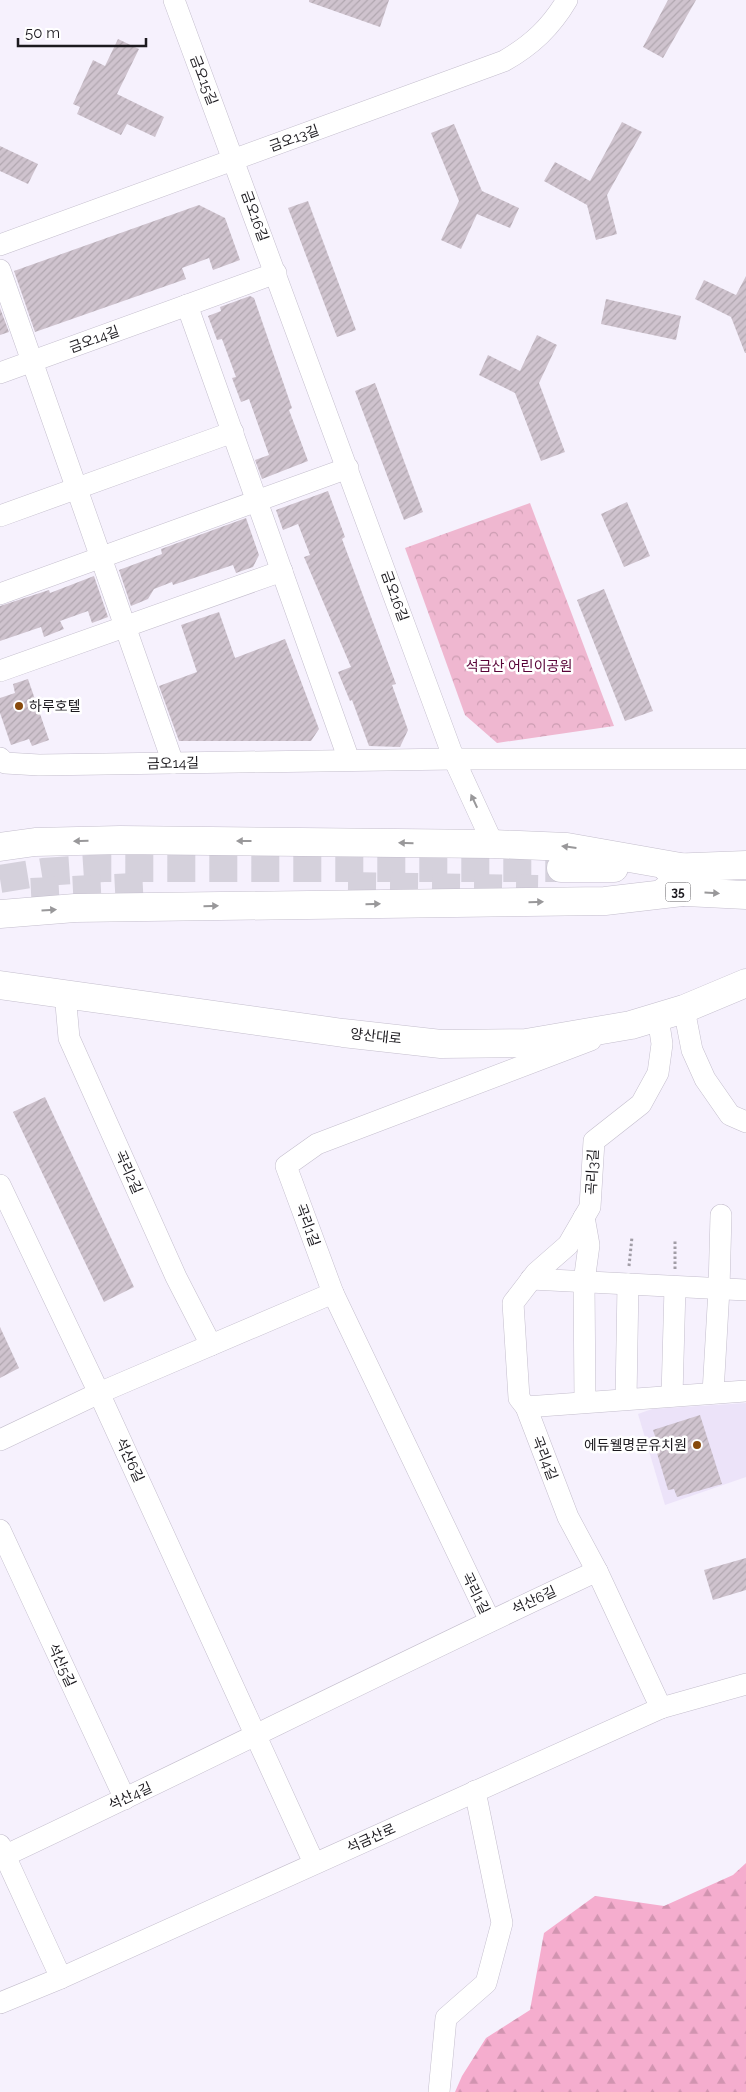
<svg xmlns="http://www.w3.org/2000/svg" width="746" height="2092" font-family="Raleway,'Noto Sans KR',sans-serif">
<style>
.built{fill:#ece3f9}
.forest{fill:url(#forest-firs)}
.park{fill:url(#park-crowns)}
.building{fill:url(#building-hatch)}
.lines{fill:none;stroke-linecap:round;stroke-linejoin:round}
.major-tunnel{stroke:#d5d1dc;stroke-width:28;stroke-dasharray:28 14;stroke-linecap:butt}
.minor-casing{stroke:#c4becd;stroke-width:22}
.major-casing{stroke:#c4becd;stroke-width:29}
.path{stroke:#a19da6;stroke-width:3;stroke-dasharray:2.5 2.5;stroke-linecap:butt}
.minor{stroke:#fff;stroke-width:21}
.major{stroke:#fff;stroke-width:28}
.oneway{fill:#99989a}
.poi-dot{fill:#87490b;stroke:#fff;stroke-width:2}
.labels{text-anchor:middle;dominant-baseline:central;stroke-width:5;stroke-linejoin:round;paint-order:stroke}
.shield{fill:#fff;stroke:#605f62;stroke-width:1}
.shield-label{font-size:12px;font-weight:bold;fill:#1c1a1f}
.street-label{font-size:14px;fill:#1c1a1f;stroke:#fff}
.park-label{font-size:14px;fill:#590438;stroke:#fff}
.poi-label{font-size:14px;fill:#1c1a1f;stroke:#fff;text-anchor:start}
</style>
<defs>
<pattern id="forest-firs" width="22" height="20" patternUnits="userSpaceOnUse" patternTransform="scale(1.25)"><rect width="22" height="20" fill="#f5adce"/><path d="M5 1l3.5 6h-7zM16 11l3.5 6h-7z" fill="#d194b0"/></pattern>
<pattern id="park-crowns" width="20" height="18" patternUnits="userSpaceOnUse" patternTransform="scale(1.25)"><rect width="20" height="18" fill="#efb7d0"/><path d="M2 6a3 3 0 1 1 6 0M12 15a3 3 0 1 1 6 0" fill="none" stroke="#cc9db2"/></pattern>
<pattern id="building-hatch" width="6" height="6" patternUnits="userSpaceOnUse" patternTransform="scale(1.25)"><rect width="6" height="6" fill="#cfc3ce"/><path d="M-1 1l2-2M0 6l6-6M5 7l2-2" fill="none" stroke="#b1a7b0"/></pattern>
</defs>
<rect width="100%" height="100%" fill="#f6f1fd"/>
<path class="built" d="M 746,1403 L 746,1477 L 665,1505 L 638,1414 L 652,1409 Z"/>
<path class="forest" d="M 746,1863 L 746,2092 L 455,2092 L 462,2076 L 486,2038 L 530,2010 L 544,1933 L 595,1896 L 664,1906 L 733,1875 Z"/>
<path class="park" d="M 530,503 L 614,726 L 497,743 L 465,715 L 405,548 Z"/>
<g class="building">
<path d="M 309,0 L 389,0 L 380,27 L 309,2 Z"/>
<path d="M 668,0 L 696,0 L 663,58 L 643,47 Z"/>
<path d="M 118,39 L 139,49 L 117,94 L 164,117 L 155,137 L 127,124 L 121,135 L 77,114 L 80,107 L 73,104 L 93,60 L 105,66 Z"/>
<path d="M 622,122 L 642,132 L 607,195 L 617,234 L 596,240 L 587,205 L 544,181 L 555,162 L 590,181 Z"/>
<path d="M 454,124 L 482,191 L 519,208 L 510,228 L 477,214 L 461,249 L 441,240 L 459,201 L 431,133 Z"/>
<path d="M 0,146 L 38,164 L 28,184 L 0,171 Z"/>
<path d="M 308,201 L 356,330 L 337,337 L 288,208 Z"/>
<path d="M 199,205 L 225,218 L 240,260 L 213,270 L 209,258 L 182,268 L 186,279 L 35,332 L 14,271 Z"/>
<path d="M 746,276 L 746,353 L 745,353 L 731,317 L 695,299 L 704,280 L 736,295 Z"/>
<path d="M 250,296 L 254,298 L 292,408 L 289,410 L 308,461 L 262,479 L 255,460 L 269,455 L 249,399 L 241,402 L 232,378 L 236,377 L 222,339 L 217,340 L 208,316 L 221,311 L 220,307 Z"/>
<path d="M 606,299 L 681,316 L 676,340 L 601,324 Z"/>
<path d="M 0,308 L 9,332 L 0,335 Z"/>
<path d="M 537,335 L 557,345 L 539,383 L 565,452 L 541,461 L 515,393 L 479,375 L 488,355 L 520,371 Z"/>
<path d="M 375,383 L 423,512 L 404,520 L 355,391 Z"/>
<path d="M 328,491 L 345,537 L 342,539 L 396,684 L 392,685 L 408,730 L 400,747 L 369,746 L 352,700 L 350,701 L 338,672 L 351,667 L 304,557 L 310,555 L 298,524 L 283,530 L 276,510 Z"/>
<path d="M 627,502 L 650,556 L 624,567 L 601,514 Z"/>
<path d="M 246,518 L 259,555 L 253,567 L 236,573 L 233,565 L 173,585 L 172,582 L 154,589 L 148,599 L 131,606 L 119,570 L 162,554 L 161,549 Z"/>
<path d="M 94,576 L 108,617 L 92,623 L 88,611 L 60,621 L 64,629 L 44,637 L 41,627 L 0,641 L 0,606 L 49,590 L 50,593 Z"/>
<path d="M 604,589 L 653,711 L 625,721 L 577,600 Z"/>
<path d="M 219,612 L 235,658 L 285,639 L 319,729 L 311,741 L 179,741 L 159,686 L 197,672 L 181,625 Z"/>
<path d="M 28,679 L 49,740 L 32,746 L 29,739 L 11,745 L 0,713 L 0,698 L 15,693 L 13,684 Z"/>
<path d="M 45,1097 L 134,1287 L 104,1302 L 13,1112 Z"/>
<path d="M 0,1327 L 19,1368 L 0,1378 Z"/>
<path d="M 700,1415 L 722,1484 L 677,1497 L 674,1489 L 668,1490 L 654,1443 L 657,1442 L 653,1430 Z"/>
<path d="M 746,1558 L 746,1590 L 713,1600 L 704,1570 Z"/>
</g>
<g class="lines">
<g class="major-tunnel">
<path d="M 0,879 L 43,872 L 104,868 L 561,868"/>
<path d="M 348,886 L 538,889"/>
<path d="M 31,892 L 153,886"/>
</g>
<g class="minor-casing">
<g id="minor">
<path d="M 174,0 L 454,759 L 493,844"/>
<path d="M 0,245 L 504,61 C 532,45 551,27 567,0"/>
<path d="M 0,270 L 173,763"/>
<path d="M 187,305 L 349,760"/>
<path d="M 0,373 L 276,273"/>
<path d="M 0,516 L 233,432"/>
<path d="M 0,594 L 348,468"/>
<path d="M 0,671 L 282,571"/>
<path d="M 0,758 L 5,763 L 39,765 L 454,759 L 746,759"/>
<path d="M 65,993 L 69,1038 L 176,1277 L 211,1345"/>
<path d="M 684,1009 L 692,1050 L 705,1079 L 730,1115 L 746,1122"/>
<path d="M 658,1017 L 662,1044 L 658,1073 L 641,1104 L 594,1141 L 590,1207 L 568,1245 L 536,1273 L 513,1303 L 519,1398 L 526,1407 L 568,1517 L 597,1571 L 661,1708"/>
<path d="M 0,1185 L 99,1393 L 314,1863"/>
<path d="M 584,1217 L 589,1245 L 584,1282 L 585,1402"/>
<path d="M 531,1279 L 746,1290"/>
<path d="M 713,1393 L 719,1289 L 721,1215"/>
<path d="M 672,1396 L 675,1287"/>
<path d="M 626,1399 L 628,1284"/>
<path d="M 526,1407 L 746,1391"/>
<path d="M 0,1440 L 99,1393 L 333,1293"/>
<path d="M 0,1530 L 125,1799"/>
<path d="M 490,1621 L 333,1293 L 286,1166 L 317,1144 L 591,1040"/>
<path d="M 0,1845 L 61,1978"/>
<path d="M 0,1858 C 200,1764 397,1664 597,1571"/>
<path d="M 0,2003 L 61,1978 L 661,1708 L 746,1684"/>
<path d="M 439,2092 L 446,2018 L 486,1983 L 502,1923 L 475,1791"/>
</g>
</g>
<g class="major-casing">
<g id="major">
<path d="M 0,847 L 35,842 L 120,840 L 493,844 L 567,847 L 686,868"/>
<path d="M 561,868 L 614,868"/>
<path d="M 667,868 L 746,865"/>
<path d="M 665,891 L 746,895"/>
<path d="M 0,914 L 75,908 L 605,901 L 682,892"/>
<path d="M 0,985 L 343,1033 L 441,1044 L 526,1043 L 631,1025 L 684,1009 L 746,983"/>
</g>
</g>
<g class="path">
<path d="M 629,1266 L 632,1237"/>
<path d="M 675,1269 L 675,1241"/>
</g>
<use href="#minor" class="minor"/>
<use href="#major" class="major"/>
</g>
<defs><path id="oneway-solid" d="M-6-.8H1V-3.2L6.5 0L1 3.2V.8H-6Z" transform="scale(1.25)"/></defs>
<g class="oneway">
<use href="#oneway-solid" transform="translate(474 801) rotate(-115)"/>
<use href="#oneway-solid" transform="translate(81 841) rotate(179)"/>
<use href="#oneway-solid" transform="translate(244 841) rotate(-180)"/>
<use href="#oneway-solid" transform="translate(406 843) rotate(-179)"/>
<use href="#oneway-solid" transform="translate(569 847) rotate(-173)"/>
<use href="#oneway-solid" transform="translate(712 893) rotate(3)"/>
<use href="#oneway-solid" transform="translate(536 902) rotate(-1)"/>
<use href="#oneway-solid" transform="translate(373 904) rotate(-1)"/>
<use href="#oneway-solid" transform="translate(211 906) rotate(-1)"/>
<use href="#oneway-solid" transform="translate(49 910) rotate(-4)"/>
</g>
<g class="poi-dot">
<circle cx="19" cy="706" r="5"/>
<circle cx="697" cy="1445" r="5"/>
</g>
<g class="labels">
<rect class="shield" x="665.5" y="882.5" width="25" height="19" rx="4"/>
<g class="shield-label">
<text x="678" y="892">35</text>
</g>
<g class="street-label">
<text transform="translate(204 80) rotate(69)">금오15길</text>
<text transform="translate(294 138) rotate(-20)">금오13길</text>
<text transform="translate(255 216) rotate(70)">금오16길</text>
<text transform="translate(94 339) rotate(-20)">금오14길</text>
<text transform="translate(395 596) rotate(70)">금오16길</text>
<text transform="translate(173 763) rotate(-1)">금오14길</text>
<text transform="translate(376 1036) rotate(6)">양산대로</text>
<text transform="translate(129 1172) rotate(66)">곡리2길</text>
<text transform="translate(592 1172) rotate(-87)">곡리3길</text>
<text transform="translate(308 1225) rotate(70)">곡리1길</text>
<text transform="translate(545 1458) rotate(69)">곡리4길</text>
<text transform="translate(130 1460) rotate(65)">석산6길</text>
<text transform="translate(476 1593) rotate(64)">곡리1길</text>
<text transform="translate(534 1600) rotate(-25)">석산6길</text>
<text transform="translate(62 1665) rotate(65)">석산5길</text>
<text transform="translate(130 1796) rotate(-25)">석산4길</text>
<text transform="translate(371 1838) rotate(-24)">석금산로</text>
</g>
<g class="park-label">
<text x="519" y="666">석금산 어린이공원</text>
</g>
<g class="poi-label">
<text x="29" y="706">하루호텔</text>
<text x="687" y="1445" text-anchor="end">에듀웰명문유치원</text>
</g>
</g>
<path d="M18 38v8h128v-8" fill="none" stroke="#1c1a1f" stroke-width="2.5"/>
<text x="25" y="38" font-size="15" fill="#1c1a1f" stroke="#ffffff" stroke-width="4" paint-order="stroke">50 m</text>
</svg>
